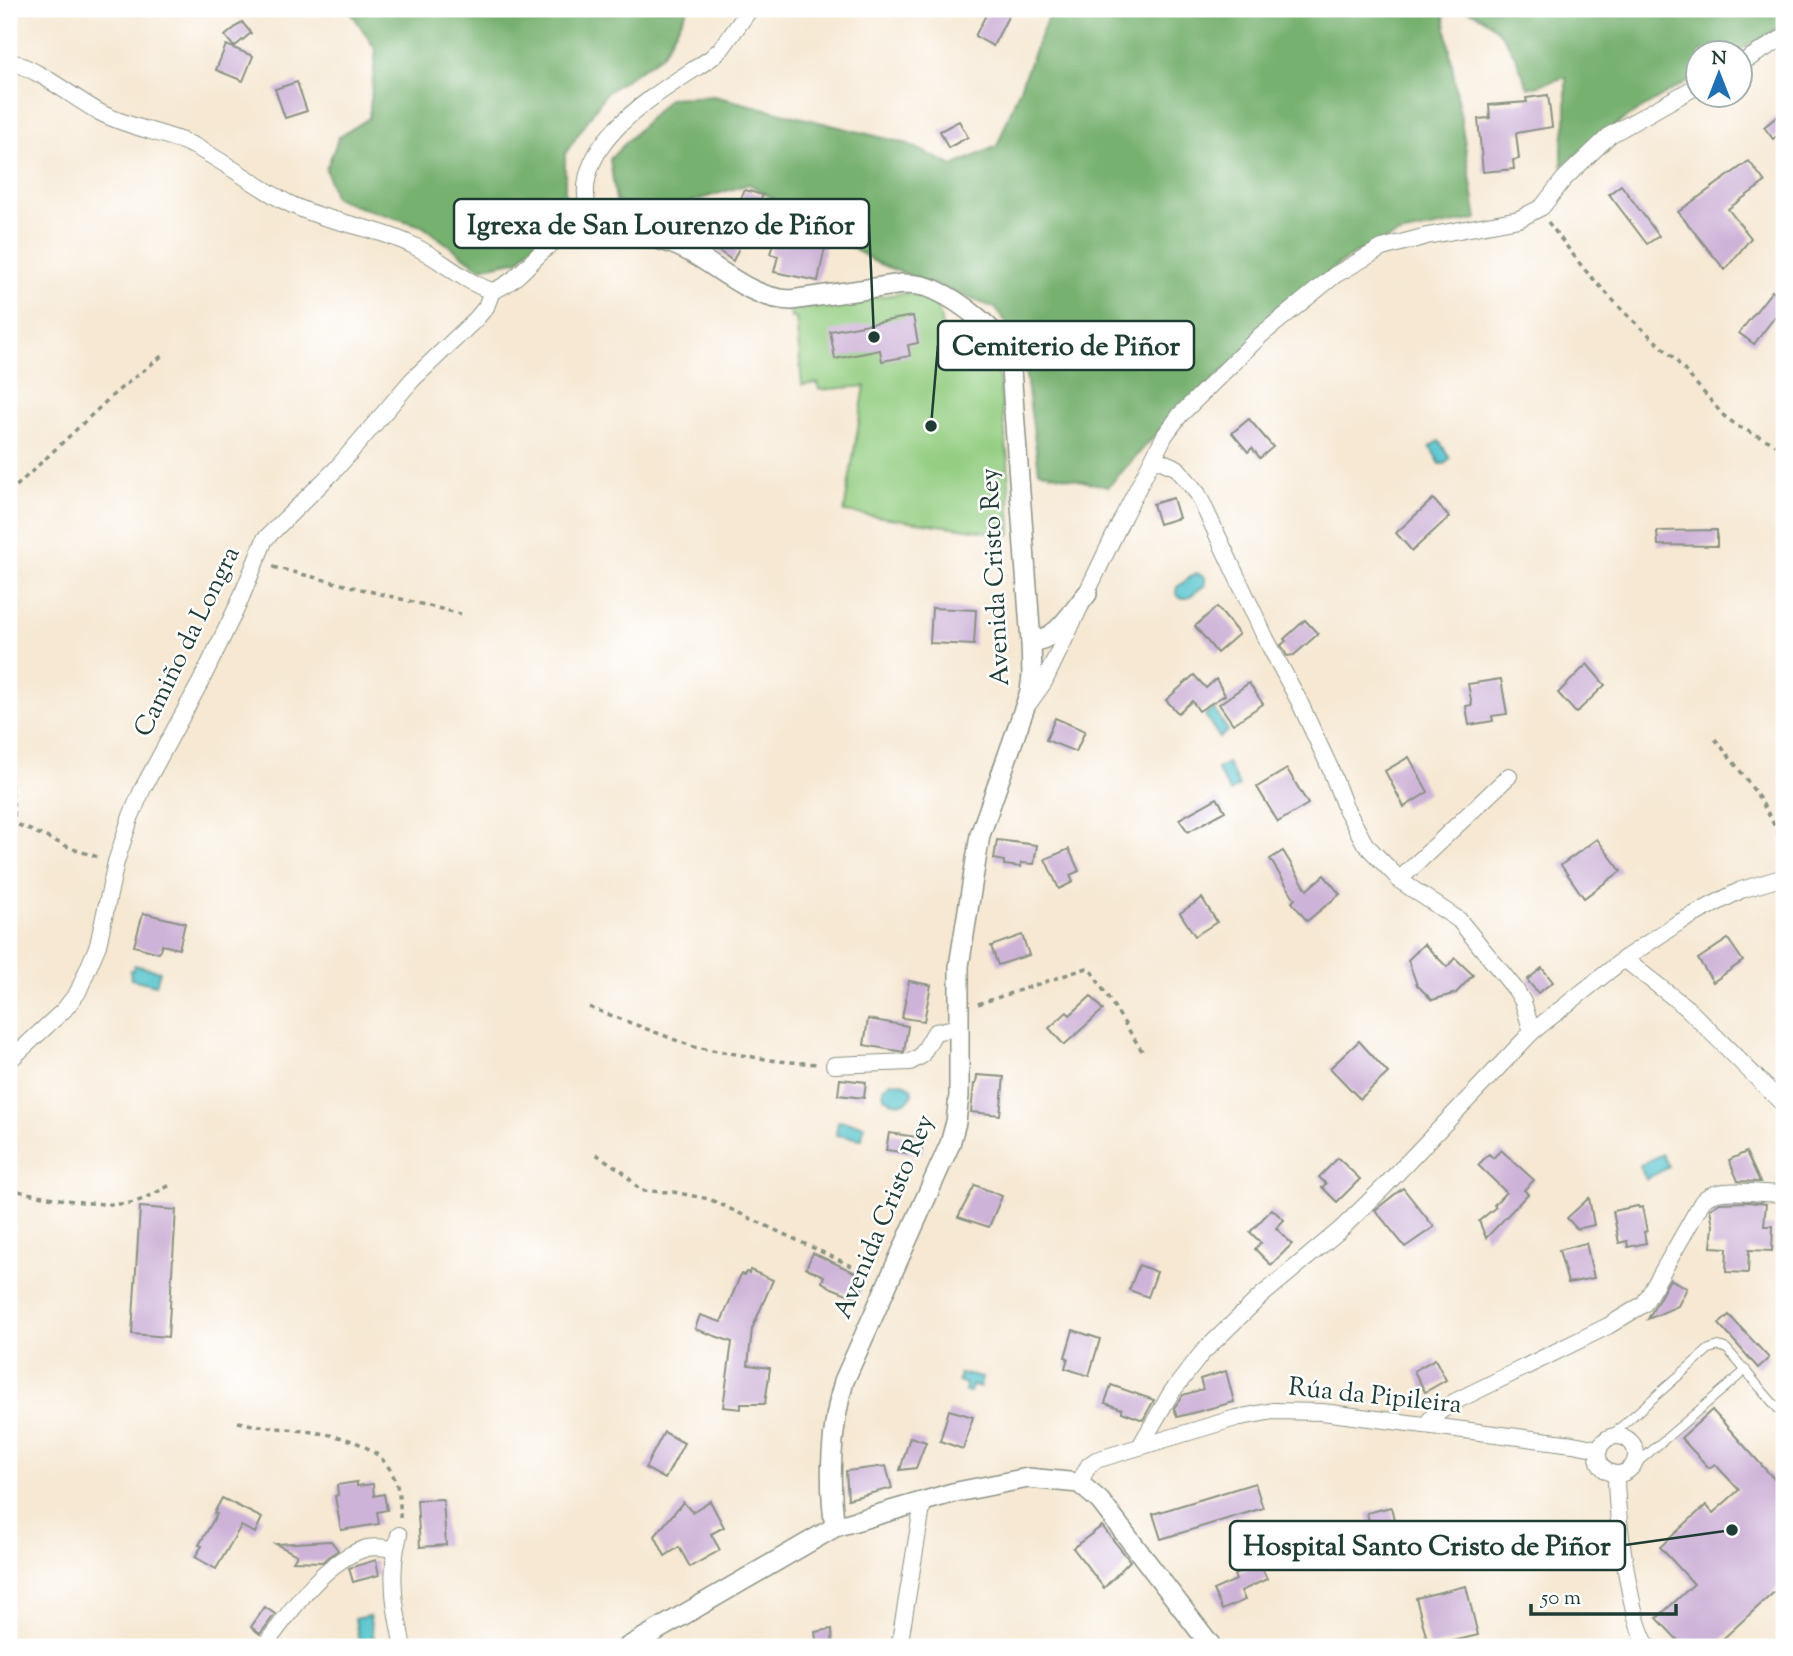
<svg xmlns="http://www.w3.org/2000/svg" width="1793" height="1656" font-family="'Sorts Mill Goudy',serif">
<style>
.green{fill:#94ce82;stroke:#5a865b;stroke-width:2}
.forest{fill:#77b170;stroke:#4b7752;stroke-width:2}
.water{fill:#58c5ce;stroke:#3c8181;stroke-width:2}
.building{fill:#ceb3d8}
.lines{fill:none;stroke-linecap:round;stroke-linejoin:round}
.service-casing{stroke:#8a9284;stroke-width:10}
.minor-casing{stroke:#8a9284;stroke-width:18}
.tertiary-casing{stroke:#8a9284;stroke-width:22}
.path{stroke:#8a9284;stroke-width:3.5;stroke-dasharray:5 5;stroke-linecap:butt}
.service{stroke:#fff;stroke-width:8}
.minor{stroke:#fff;stroke-width:16}
.tertiary{stroke:#fff;stroke-width:19}
.labels{text-anchor:middle;dominant-baseline:central;stroke-width:5;stroke-linejoin:round;paint-order:stroke}
.street-label{font-size:26px;fill:#1f3d34;stroke:#fff}
.leader{fill:none;stroke:#1f3d34;stroke-width:2.5}
.callout-dot{fill:#1f3d34;stroke:#fff;stroke-width:2.5}
.callout{fill:#fff;stroke:#1f3d34;stroke-width:2.5}
.callout-label{font-size:28px;text-anchor:middle;font-weight:bold;fill:#1f3d34}
</style>
<rect width="100%" height="100%" fill="#fff"/>
<filter id="ink" filterUnits="userSpaceOnUse"><feTurbulence type="fractalNoise" baseFrequency=".0143" numOctaves="2"/><feDisplacementMap in="SourceGraphic" scale="14" xChannelSelector="R" yChannelSelector="G"/><feConvolveMatrix kernelMatrix="1 2 1 2 8 2 1 2 1" color-interpolation-filters="sRGB"/></filter>
<filter id="wash" filterUnits="userSpaceOnUse"><feTurbulence type="fractalNoise" baseFrequency=".00686" numOctaves="4" result="noise"/><feDisplacementMap in="SourceGraphic" scale="28" xChannelSelector="R" yChannelSelector="G"/><feGaussianBlur stdDeviation="1.57" result="paint"/><feColorMatrix in="noise" values="0 0 0 0 0 0 0 0 0 0 0 0 0 0 0 0 0 1.4 0 .05"/><feComposite in="paint" operator="in"/></filter>
<g filter="url(#wash)">
<rect width="100%" height="100%" fill="#f6e8d3"/>
<path class="green" d="M 905,293 C 944,297 941,312 942,346 L 979,340 L 997,360 L 1008,461 L 1011,535 L 844,512 L 865,386 L 819,390 L 818,383 L 802,385 L 796,318 L 791,318 L 790,309 Z"/>
<g class="forest">
<path d="M 349,9 L 688,9 L 662,55 L 606,93 L 565,154 L 565,207 L 519,260 L 480,268 L 422,226 L 356,206 L 334,197 L 326,169 L 339,137 L 369,118 L 376,50 Z"/>
<path d="M 1051,9 L 1443,9 L 1477,219 L 1399,234 L 1357,252 L 1331,270 L 1158,432 L 1108,487 L 1039,471 L 1023,354 L 1018,337 L 995,308 L 877,263 L 749,184 L 659,212 L 616,201 L 610,159 L 669,98 L 714,96 L 908,144 L 953,166 L 997,146 Z"/>
<path d="M 1464,9 L 1784,9 L 1784,25 L 1737,52 L 1699,52 L 1698,75 L 1629,116 L 1595,139 L 1562,166 L 1562,146 L 1566,122 L 1566,77 L 1528,88 C 1514,52 1504,23 1464,9 Z"/>
</g>
<g class="water">
<path d="M 1439,441 L 1450,458 L 1445,464 L 1440,464 L 1430,447 Z"/>
<path d="M 1196,573 L 1205,577 L 1205,585 L 1188,598 L 1180,598 L 1176,593 L 1177,587 Z"/>
<path d="M 1214,709 L 1228,731 L 1219,737 L 1205,715 Z"/>
<path d="M 1227,763 L 1239,786 L 1230,792 L 1217,769 Z"/>
<path d="M 134,965 L 160,971 L 156,985 L 131,979 L 130,970 L 133,970 Z"/>
<path d="M 891,1082 C 901,1083 912,1082 912,1094 C 908,1106 893,1104 884,1097 L 883,1088 Z"/>
<path d="M 838,1121 L 864,1125 L 862,1139 L 836,1135 Z"/>
<path d="M 1662,1154 L 1669,1167 L 1646,1179 L 1639,1166 Z"/>
<path d="M 960,1373 L 982,1378 L 980,1387 L 972,1385 L 970,1392 L 965,1392 L 966,1384 L 958,1381 Z"/>
<path d="M 369,1616 L 376,1647 L 360,1647 L 355,1619 Z"/>
</g>
<g id="blocks">
<g class="building">
<path d="M 989,9 L 1012,9 L 993,46 L 975,36 Z"/>
<path d="M 242,22 L 251,33 L 234,47 L 225,36 Z"/>
<path d="M 226,45 L 253,56 L 243,81 L 216,70 Z"/>
<path d="M 297,82 L 307,111 L 285,118 L 275,89 Z"/>
<path d="M 1548,95 L 1552,127 L 1516,133 L 1519,159 L 1513,160 L 1514,169 L 1483,172 L 1478,119 L 1490,118 L 1489,105 L 1527,102 L 1526,98 Z"/>
<path d="M 1784,111 L 1784,131 L 1773,139 L 1764,127 Z"/>
<path d="M 959,121 L 968,137 L 948,148 L 940,131 Z"/>
<path d="M 1749,161 L 1765,182 L 1728,209 L 1751,238 L 1725,270 L 1678,212 Z"/>
<path d="M 1621,185 L 1659,236 L 1647,244 L 1609,194 Z"/>
<path d="M 745,190 L 763,195 L 733,261 L 716,249 Z"/>
<path d="M 776,232 L 826,242 L 818,281 L 774,272 L 778,256 L 770,254 Z"/>
<path d="M 1772,291 L 1784,301 L 1784,305 L 1754,344 L 1739,333 Z"/>
<path d="M 913,316 L 918,343 L 908,345 L 910,356 L 882,361 L 880,350 L 835,359 L 830,331 Z"/>
<path d="M 1249,419 L 1273,447 L 1260,458 L 1252,448 L 1248,452 L 1232,433 Z"/>
<path d="M 1173,498 L 1179,518 L 1159,524 L 1153,504 Z"/>
<path d="M 1433,499 L 1449,517 L 1412,551 L 1396,533 Z"/>
<path d="M 1717,530 L 1717,546 L 1658,545 L 1657,531 Z"/>
<path d="M 1217,607 L 1239,634 L 1217,653 L 1195,626 Z"/>
<path d="M 932,608 L 976,610 L 974,645 L 930,643 Z"/>
<path d="M 1305,620 L 1318,634 L 1294,655 L 1287,656 L 1281,645 L 1286,641 L 1284,639 Z"/>
<path d="M 1587,664 L 1605,685 L 1576,713 L 1558,693 Z"/>
<path d="M 1194,675 L 1206,688 L 1216,679 L 1225,695 L 1199,711 L 1192,701 L 1178,713 L 1166,700 Z"/>
<path d="M 1501,679 L 1507,714 L 1492,716 L 1493,721 L 1469,725 L 1466,706 L 1472,705 L 1468,684 Z"/>
<path d="M 1249,683 L 1263,704 L 1233,724 L 1219,704 Z"/>
<path d="M 1055,718 L 1085,731 L 1076,752 L 1046,740 Z"/>
<path d="M 1409,757 L 1428,792 L 1404,807 L 1385,771 Z"/>
<path d="M 1287,769 L 1308,804 L 1278,822 L 1257,787 Z"/>
<path d="M 1217,798 L 1225,811 L 1188,832 L 1179,819 Z"/>
<path d="M 1597,839 L 1621,871 L 1584,898 L 1561,865 Z"/>
<path d="M 997,840 L 1037,845 L 1034,864 L 1021,863 L 1021,867 L 1004,865 L 1004,861 L 994,859 Z"/>
<path d="M 1069,849 L 1079,871 L 1070,875 L 1073,882 L 1059,889 L 1045,859 Z"/>
<path d="M 1283,851 L 1307,890 L 1324,875 L 1340,894 L 1307,921 L 1292,902 L 1295,899 L 1270,859 Z"/>
<path d="M 1202,898 L 1217,922 L 1195,936 L 1180,913 Z"/>
<path d="M 143,913 L 185,923 L 179,949 L 162,945 L 159,953 L 134,946 Z"/>
<path d="M 1022,935 L 1029,955 L 998,965 L 991,946 Z"/>
<path d="M 1728,939 L 1743,961 L 1713,982 L 1698,959 Z"/>
<path d="M 1424,944 L 1447,967 L 1455,958 L 1473,975 L 1456,993 L 1432,1000 L 1417,985 L 1408,960 Z"/>
<path d="M 1542,968 L 1553,982 L 1538,993 L 1527,980 Z"/>
<path d="M 909,981 L 931,985 L 924,1021 L 902,1018 Z"/>
<path d="M 1091,996 L 1103,1010 L 1064,1045 L 1049,1028 L 1067,1012 L 1070,1015 Z"/>
<path d="M 868,1019 L 908,1026 L 904,1052 L 864,1045 Z"/>
<path d="M 1359,1041 L 1388,1073 L 1360,1099 L 1330,1068 Z"/>
<path d="M 977,1075 L 1004,1077 L 1000,1115 L 971,1112 L 974,1084 L 976,1084 Z"/>
<path d="M 840,1079 L 866,1082 L 864,1098 L 838,1095 Z"/>
<path d="M 889,1133 L 924,1138 L 921,1155 L 886,1150 Z"/>
<path d="M 1501,1150 L 1534,1180 L 1524,1190 L 1528,1194 L 1486,1238 L 1479,1221 L 1496,1207 L 1494,1205 L 1506,1192 L 1478,1165 L 1489,1154 L 1493,1158 Z"/>
<path d="M 1746,1152 L 1760,1182 L 1738,1181 L 1729,1160 Z"/>
<path d="M 1338,1158 L 1360,1179 L 1337,1202 L 1322,1187 L 1326,1184 L 1319,1177 Z"/>
<path d="M 975,1185 L 1002,1196 L 989,1227 L 958,1217 Z"/>
<path d="M 1403,1188 L 1434,1227 L 1405,1247 L 1375,1210 Z"/>
<path d="M 1589,1198 L 1594,1225 L 1577,1229 L 1567,1218 Z"/>
<path d="M 1748,1202 L 1766,1204 L 1764,1226 L 1773,1226 L 1772,1251 L 1749,1250 L 1748,1273 L 1726,1272 L 1727,1248 L 1711,1247 L 1713,1226 L 1710,1209 L 1720,1203 Z"/>
<path d="M 1638,1206 L 1639,1208 L 1642,1207 L 1647,1231 L 1644,1232 L 1646,1243 L 1628,1247 L 1627,1241 L 1619,1243 L 1613,1211 Z"/>
<path d="M 140,1207 L 176,1210 L 168,1337 L 132,1334 Z"/>
<path d="M 1272,1209 L 1284,1220 L 1276,1228 L 1292,1244 L 1271,1265 L 1255,1249 L 1261,1243 L 1250,1232 Z"/>
<path d="M 1586,1243 L 1594,1278 L 1568,1283 L 1559,1250 Z"/>
<path d="M 813,1253 L 856,1273 L 855,1276 L 865,1281 L 857,1298 L 832,1288 L 822,1282 L 824,1276 L 806,1268 Z"/>
<path d="M 1139,1265 L 1157,1272 L 1148,1297 L 1129,1290 Z"/>
<path d="M 750,1270 L 773,1280 L 752,1329 L 748,1365 L 770,1368 L 765,1404 L 741,1404 L 741,1409 L 723,1407 L 732,1342 L 695,1329 L 700,1315 L 721,1322 L 741,1274 L 744,1275 L 746,1272 L 749,1273 Z"/>
<path d="M 1670,1279 L 1687,1288 L 1678,1306 L 1648,1319 Z"/>
<path d="M 1729,1315 L 1769,1358 L 1758,1368 L 1719,1324 Z"/>
<path d="M 1073,1330 L 1100,1339 L 1089,1376 L 1065,1368 L 1068,1358 L 1065,1357 Z"/>
<path d="M 1435,1359 L 1446,1380 L 1425,1392 L 1414,1371 Z"/>
<path d="M 1226,1371 L 1234,1402 L 1177,1417 L 1174,1408 L 1183,1395 L 1203,1389 L 1200,1379 Z"/>
<path d="M 1111,1385 L 1154,1400 L 1143,1420 L 1122,1412 L 1122,1409 L 1105,1403 Z"/>
<path d="M 949,1410 L 973,1417 L 963,1449 L 940,1441 Z"/>
<path d="M 1712,1410 L 1784,1490 L 1784,1583 L 1714,1647 L 1684,1647 L 1657,1618 L 1694,1584 L 1660,1547 L 1706,1505 L 1713,1513 L 1739,1490 L 1715,1464 L 1709,1468 L 1681,1438 Z"/>
<path d="M 664,1432 L 684,1443 L 665,1479 L 645,1468 Z"/>
<path d="M 910,1437 L 926,1442 L 916,1468 L 900,1470 Z"/>
<path d="M 886,1466 L 892,1488 L 848,1499 L 846,1471 Z"/>
<path d="M 357,1482 L 357,1486 L 373,1484 L 374,1496 L 384,1494 L 387,1510 L 377,1512 L 379,1524 L 341,1530 L 335,1496 L 338,1495 L 337,1485 Z"/>
<path d="M 1255,1483 L 1263,1508 L 1161,1539 L 1153,1514 Z"/>
<path d="M 222,1498 L 262,1518 L 255,1533 L 241,1526 L 216,1569 L 195,1557 L 202,1546 L 199,1545 L 217,1514 L 214,1513 Z"/>
<path d="M 443,1499 L 446,1545 L 420,1547 L 417,1500 Z"/>
<path d="M 710,1501 L 724,1527 L 711,1534 L 720,1550 L 690,1567 L 679,1547 L 665,1556 L 655,1536 L 683,1502 L 692,1512 Z"/>
<path d="M 1391,1507 L 1402,1552 L 1378,1558 L 1367,1513 Z"/>
<path d="M 1102,1526 L 1130,1561 L 1104,1588 L 1073,1548 Z"/>
<path d="M 331,1541 L 338,1550 L 322,1562 L 293,1561 L 297,1555 L 276,1544 Z"/>
<path d="M 376,1560 L 379,1575 L 353,1582 L 349,1568 Z"/>
<path d="M 1260,1563 L 1267,1579 L 1241,1591 L 1245,1600 L 1222,1610 L 1213,1590 L 1236,1580 L 1234,1575 Z"/>
<path d="M 1466,1586 L 1478,1635 L 1429,1647 L 1416,1598 Z"/>
<path d="M 265,1607 L 275,1614 L 260,1634 L 251,1627 Z"/>
<path d="M 832,1629 L 833,1647 L 817,1647 L 815,1632 Z"/>
</g>
</g>
</g>
<g filter="url(#ink)">
<use href="#blocks" fill-opacity="0" stroke="#8a9284" stroke-width="2"/>
<g class="lines">
<g class="service-casing">
<g id="service">
<path d="M 1607,1439 L 1709,1349 L 1719,1346 L 1727,1349 L 1784,1416"/>
<path d="M 1630,1469 L 1746,1370"/>
</g>
</g>
<g class="minor-casing">
<g id="minor">
<path d="M 9,61 C 44,72 70,96 101,113 C 130,128 163,132 192,145 C 226,162 255,186 288,203 C 328,223 374,226 414,246 C 441,259 464,282 492,291 C 514,284 528,264 545,249 C 559,236 574,224 589,213 C 567,141 663,91 711,58 L 722,48 L 750,9"/>
<path d="M 1741,63 L 1784,37"/>
<path d="M 1154,458 L 1177,468 L 1198,494 L 1266,639 L 1299,701 L 1330,768 L 1345,807 L 1365,844 L 1402,882 L 1459,920 L 1516,990 L 1523,1002 L 1532,1032"/>
<path d="M 1029,703 L 1044,682 L 1124,515 L 1165,435 L 1180,415 L 1261,335 L 1335,275 L 1382,248 L 1427,236 L 1519,219 L 1542,207 L 1564,179 L 1610,135 L 1699,85"/>
<path d="M 1399,880 L 1509,776"/>
<path d="M 1624,959 L 1687,1008 L 1784,1105"/>
<path d="M 9,1061 L 64,1010 L 78,992 L 98,945 L 116,862 L 131,816 L 143,788 L 201,681 L 238,605 L 265,539 L 336,469 L 412,380 L 476,319 L 486,307 L 492,291"/>
<path d="M 834,1065 L 910,1062 L 921,1056 L 935,1032 L 959,1027"/>
<path d="M 1426,1425 L 1433,1416 L 1454,1402 L 1608,1326 L 1644,1304 L 1702,1202 C 1715,1183 1762,1196 1784,1193"/>
<circle cx="1617" cy="1455" r="19"/>
<path d="M 1140,1446 L 1171,1393 L 1202,1353 L 1261,1296 L 1340,1230 L 1384,1187 L 1532,1032 L 1624,959 L 1678,923 L 1741,890 L 1784,877"/>
<path d="M 1616,1474 C 1616,1511 1629,1619 1648,1647"/>
<path d="M 1079,1483 L 1089,1465 L 1096,1460 L 1236,1418 L 1273,1411 L 1322,1412 L 1573,1444 L 1599,1449"/>
<path d="M 399,1535 C 388,1574 395,1609 403,1647"/>
<path d="M 270,1638 C 295,1606 325,1560 367,1548 C 376,1546 386,1548 395,1549"/>
<path d="M 899,1647 L 923,1502"/>
</g>
</g>
<g class="tertiary-casing">
<g id="tertiary">
<path d="M 589,213 C 610,235 636,232 664,241 C 710,254 741,298 791,300 L 902,284 C 914,284 925,285 935,290 C 960,301 999,331 1010,356 L 1031,642 L 1032,675 L 1030,692 L 980,835 L 959,966 L 959,1096 L 956,1122 L 950,1144 L 844,1381 C 831,1427 828,1480 835,1527"/>
<path d="M 1031,642 C 1057,640 1071,613 1087,594"/>
<path d="M 628,1647 L 835,1527 L 952,1493 L 1028,1478 L 1079,1483 L 1100,1501 L 1212,1647"/>
</g>
</g>
<g class="path">
<path d="M 1548,222 L 1584,269 L 1625,313 L 1673,357 L 1724,416 L 1739,427 L 1784,448"/>
<path d="M 9,493 L 115,393 L 163,355"/>
<path d="M 273,567 L 461,614"/>
<path d="M 1715,739 C 1739,768 1779,819 1784,856"/>
<path d="M 9,762 L 15,822"/>
<path d="M 9,821 L 76,850 L 101,858"/>
<path d="M 978,1004 L 1087,968 L 1090,969 L 1144,1054"/>
<path d="M 589,1007 L 694,1047 L 777,1061 L 818,1064"/>
<path d="M 596,1154 L 622,1171 L 641,1191 L 673,1192 L 709,1199 L 873,1276"/>
<path d="M 9,1189 C 40,1196 100,1208 130,1203 C 145,1200 158,1191 171,1185"/>
<path d="M 238,1422 C 301,1437 405,1419 400,1518"/>
</g>
<use href="#service" class="service"/>
<use href="#minor" class="minor"/>
<use href="#tertiary" class="tertiary"/>
</g>
</g>
<g class="labels">
<g class="street-label">
<text transform="translate(996 577) rotate(-93)">Avenida Cristo Rey</text>
<text transform="translate(188 642) rotate(-64)">Camiño da Longra</text>
<text transform="translate(885 1217) rotate(-67)">Avenida Cristo Rey</text>
<text transform="translate(1375 1397) rotate(6)">Rúa da Pipileira</text>
</g>
</g>
<path class="leader" d="M874 337L869 224M931 426L938 345M1732 1530L1625 1545"/>
<g class="callout-dot">
<circle cx="874" cy="337" r="7"/>
<circle cx="931" cy="426" r="7"/>
<circle cx="1732" cy="1530" r="7"/>
</g>
<g class="callout">
<rect x="454" y="199" width="415" height="49" rx="7"/>
<rect x="938" y="321" width="256" height="49" rx="7"/>
<rect x="1230" y="1521" width="395" height="49" rx="7"/>
</g>
<g class="callout-label">
<text x="661" y="234">Igrexa de San Lourenzo de Piñor</text>
<text x="1066" y="355">Cemiterio de Piñor</text>
<text x="1427" y="1555">Hospital Santo Cristo de Piñor</text>
</g>
<rect width="1793" height="1656" fill="none" stroke="#fff" stroke-width="35"/>
<g transform="translate(1719 74)"><circle r="33" fill="#ffffff" stroke="#a5b1ae" stroke-width="2"/>
<path d="M0-5L12 26L0 18L-12 26Z" fill="#1f6fb2"/>
<text y="-10" font-size="19" font-weight="bold" text-anchor="middle" fill="#1f3d34">N</text>
</g>
<path d="M1531 1604v10h145v-10" fill="none" stroke="#1f3d34" stroke-width="3.5"/>
<text x="1541" y="1604" font-size="21" fill="#1f3d34" stroke="#ffffff" stroke-width="5" paint-order="stroke">50 m</text>
</svg>
